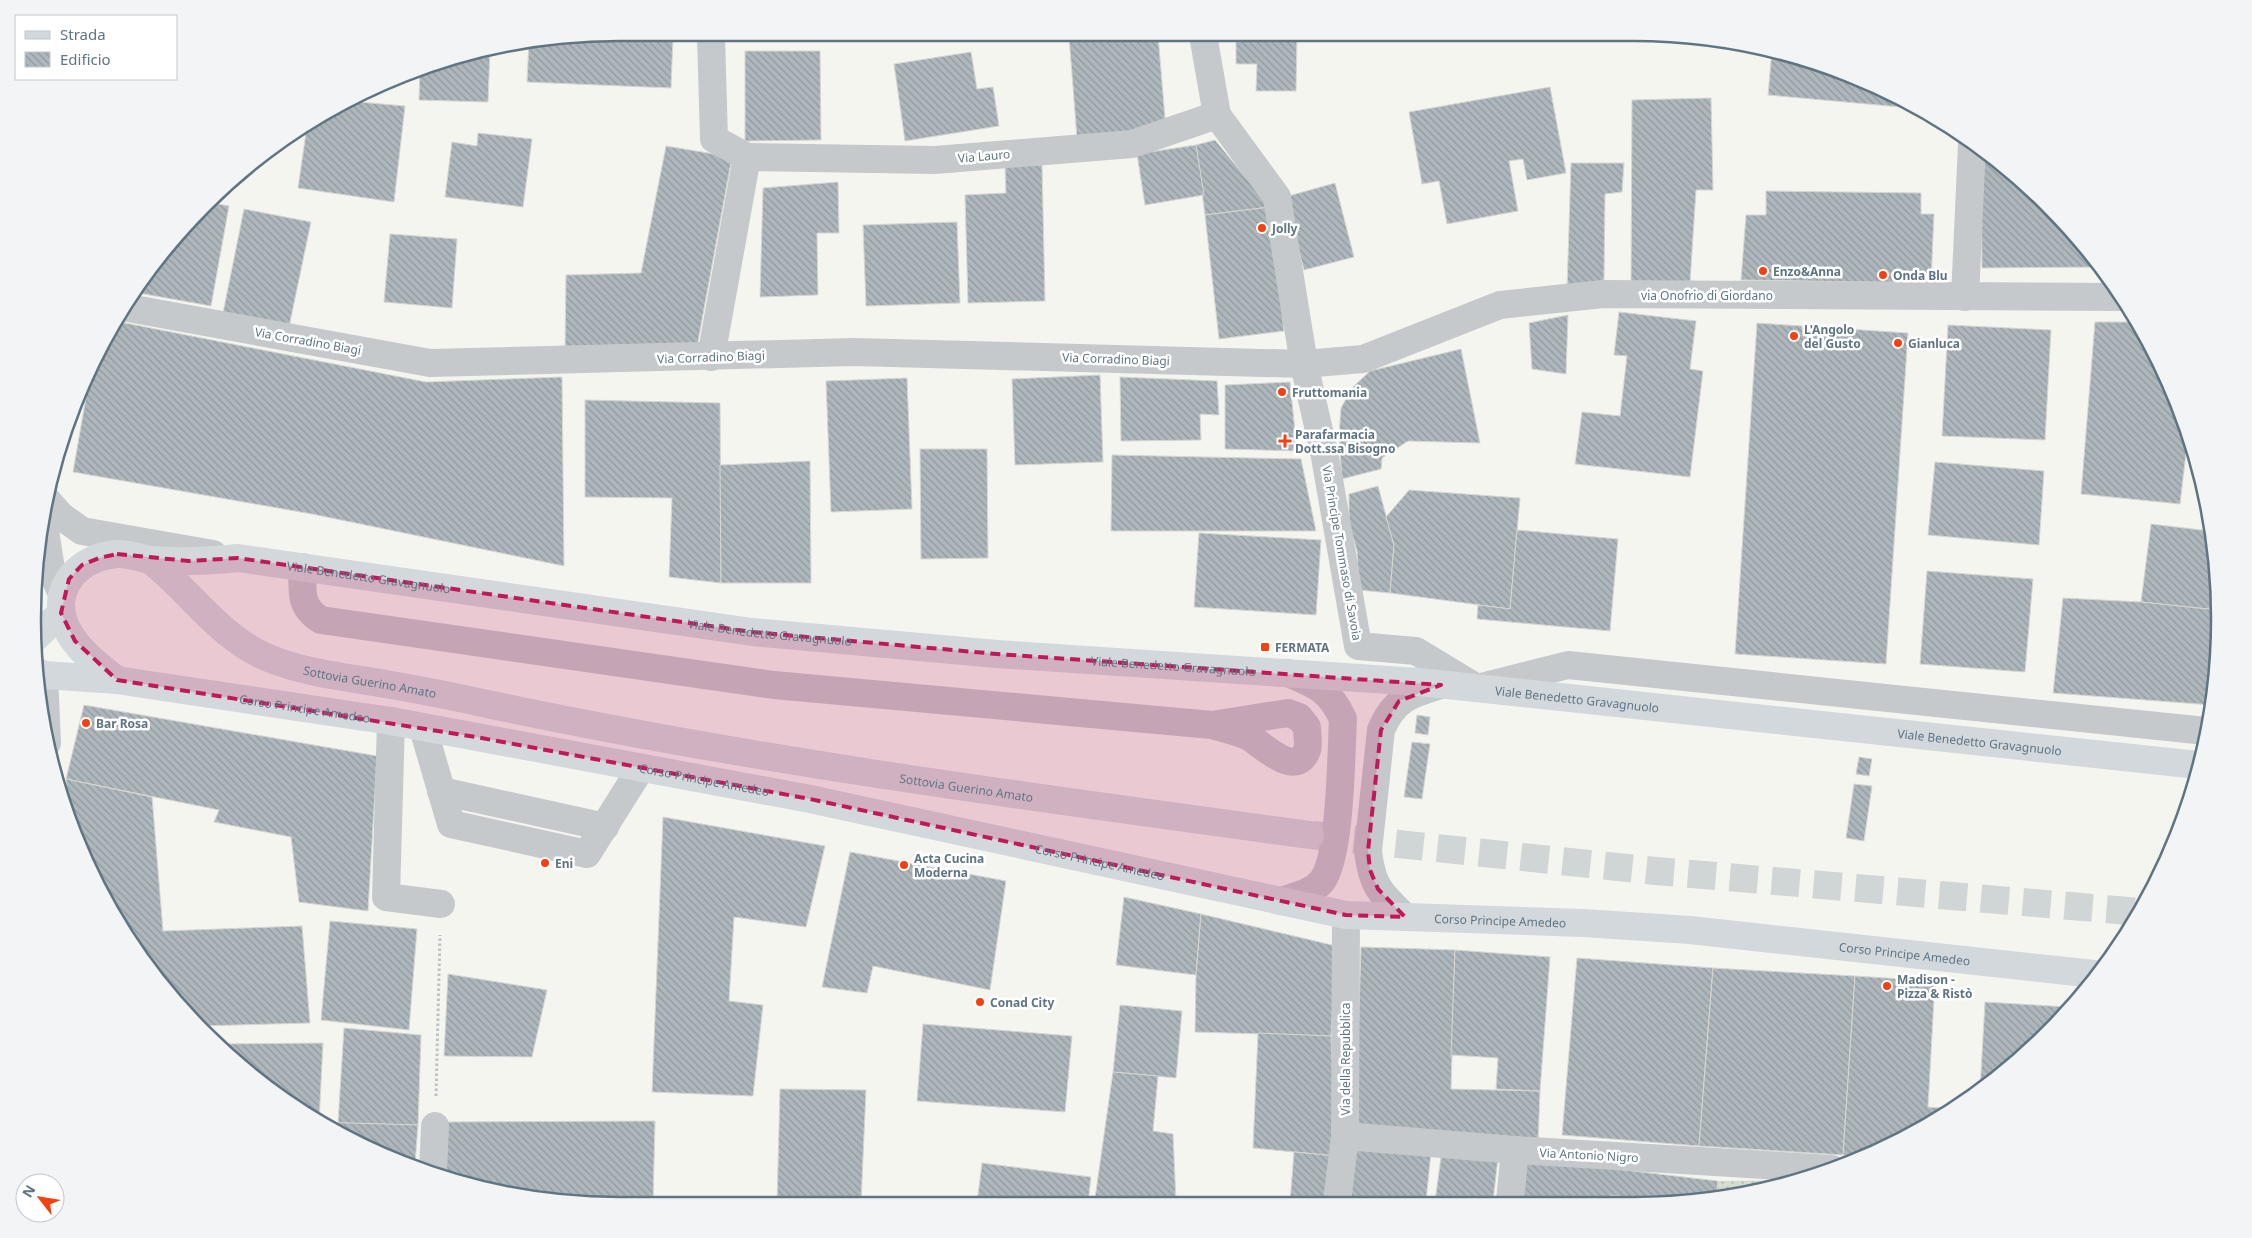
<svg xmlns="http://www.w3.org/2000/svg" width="2252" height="1238" font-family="'Noto Sans',sans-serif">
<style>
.green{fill:url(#green-dots)}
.building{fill:url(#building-back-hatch);stroke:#d6d6d3}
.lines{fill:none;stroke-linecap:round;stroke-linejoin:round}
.major-tunnel{stroke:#d0d5d5;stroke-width:28;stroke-dasharray:28 14;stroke-linecap:butt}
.path{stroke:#bec1c2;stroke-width:3;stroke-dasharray:2.5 2.5;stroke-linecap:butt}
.minor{stroke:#c6c9cc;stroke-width:28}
.major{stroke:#d2d8dc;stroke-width:28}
.marked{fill:#c2185b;fill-opacity:0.2;stroke:#c2185b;stroke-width:4;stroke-dasharray:10 6;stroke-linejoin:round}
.poi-dot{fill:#f54010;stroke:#fff;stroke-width:2}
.labels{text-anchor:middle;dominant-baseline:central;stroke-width:5;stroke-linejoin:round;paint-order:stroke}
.street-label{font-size:12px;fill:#607584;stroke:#fff}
.poi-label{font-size:12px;font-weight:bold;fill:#607584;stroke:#fff;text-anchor:start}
.rim{fill:none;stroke:#607584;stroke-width:2.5}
</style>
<defs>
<pattern id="green-dots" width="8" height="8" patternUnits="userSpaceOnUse" patternTransform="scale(1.25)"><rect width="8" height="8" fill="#d5ddd0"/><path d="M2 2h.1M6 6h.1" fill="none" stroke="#b0b8ae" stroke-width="1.8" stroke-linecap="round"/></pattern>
<pattern id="building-back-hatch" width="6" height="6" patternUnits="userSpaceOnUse" patternTransform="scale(1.25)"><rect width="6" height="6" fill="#aeb7bb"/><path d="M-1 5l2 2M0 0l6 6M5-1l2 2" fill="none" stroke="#91999e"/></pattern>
</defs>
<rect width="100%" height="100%" fill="#f5f5f0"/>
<g class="green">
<path d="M 1796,1180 L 1716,1199 L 1718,1181 Z"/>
<path d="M 1611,1195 L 1660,1201 L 1610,1201 Z"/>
</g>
<g class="building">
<path d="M 1158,35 L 1166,130 L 1077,138 L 1069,36 Z"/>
<path d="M 1236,35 L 1297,35 L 1296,91 L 1256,91 L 1257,64 L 1236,64 Z"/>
<path d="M 673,37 L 671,88 L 527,82 L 529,41 L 542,38 Z"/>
<path d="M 490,50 L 488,102 L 419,100 L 420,68 Z"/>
<path d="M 1772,50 L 1785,53 L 1900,100 L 1900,107 L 1768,95 Z"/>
<path d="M 745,51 L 820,51 L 821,140 L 745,141 Z"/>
<path d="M 971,52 L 977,89 L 993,87 L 999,126 L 905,141 L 894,64 Z"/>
<path d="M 1550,87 L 1566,173 L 1527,180 L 1523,159 L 1509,161 L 1518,211 L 1447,224 L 1439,181 L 1422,184 L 1409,112 Z"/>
<path d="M 1711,98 L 1713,190 L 1696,190 L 1690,283 L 1631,284 L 1632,100 Z"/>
<path d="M 347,101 L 405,106 L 394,202 L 298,188 L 307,126 Z"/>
<path d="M 478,133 L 532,139 L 523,207 L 445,197 L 452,142 L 477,146 Z"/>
<path d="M 1215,140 L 1270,207 L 1205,215 L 1196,145 Z"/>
<path d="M 1196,145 L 1204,195 L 1145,205 L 1137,154 Z"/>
<path d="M 666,146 L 732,157 L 697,347 L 565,350 L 566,275 L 641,273 Z"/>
<path d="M 1981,152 L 2020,178 L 2102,267 L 1982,268 Z"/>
<path d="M 1571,163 L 1624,163 L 1622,192 L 1605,194 L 1604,280 L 1567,290 Z"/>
<path d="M 1042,165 L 1045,301 L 968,303 L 965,195 L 1006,193 L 1005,166 Z"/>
<path d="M 838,182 L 839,233 L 817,233 L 818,295 L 760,297 L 763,188 Z"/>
<path d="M 1335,183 L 1354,257 L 1304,270 L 1285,197 Z"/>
<path d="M 1766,191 L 1921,193 L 1921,214 L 1934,214 L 1931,283 L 1741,280 L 1746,215 L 1766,215 Z"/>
<path d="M 207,202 L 229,206 L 211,306 L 133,292 Z"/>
<path d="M 1270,207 L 1284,331 L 1219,339 L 1205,215 Z"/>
<path d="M 244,209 L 311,222 L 289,327 L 223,313 Z"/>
<path d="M 957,222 L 960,303 L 866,306 L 863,225 Z"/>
<path d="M 390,234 L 457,239 L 452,308 L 384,302 Z"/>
<path d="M 1619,312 L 1696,321 L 1690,369 L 1703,371 L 1690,477 L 1575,464 L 1582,412 L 1620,416 L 1627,356 L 1614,355 Z"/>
<path d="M 1568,315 L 1566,374 L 1532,369 L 1529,323 Z"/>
<path d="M 115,321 L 426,382 L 562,377 L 564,566 L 312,514 L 73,472 L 92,363 Z"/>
<path d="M 2095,322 L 2136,322 L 2159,360 L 2188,436 L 2180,504 L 2081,494 Z"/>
<path d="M 1757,323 L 1908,333 L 1886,664 L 1735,654 Z"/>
<path d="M 1948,325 L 2051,330 L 2045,440 L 1942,436 Z"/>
<path d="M 1461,349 L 1480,443 L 1408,441 L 1382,458 L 1381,469 L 1342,479 L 1339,436 L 1341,408 L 1352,388 L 1370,371 Z"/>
<path d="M 1100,375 L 1103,462 L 1015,465 L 1012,379 Z"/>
<path d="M 1120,377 L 1217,381 L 1219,415 L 1200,414 L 1201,440 L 1121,441 Z"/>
<path d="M 907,378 L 912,509 L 831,512 L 826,381 Z"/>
<path d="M 1290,382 L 1297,451 L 1225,449 L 1225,385 Z"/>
<path d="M 585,400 L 720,403 L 721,583 L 669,577 L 672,498 L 585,497 Z"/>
<path d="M 920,449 L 987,449 L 988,558 L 921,559 Z"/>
<path d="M 1112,455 L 1301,459 L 1316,531 L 1111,531 Z"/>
<path d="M 810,461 L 811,583 L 721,583 L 720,465 Z"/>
<path d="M 1935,462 L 2044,471 L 2039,545 L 1928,535 Z"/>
<path d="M 1378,486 L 1394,545 L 1390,593 L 1359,590 L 1357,551 L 1349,523 L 1349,494 Z"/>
<path d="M 1409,490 L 1520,498 L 1510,609 L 1390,593 L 1394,545 L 1386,517 Z"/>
<path d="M 2151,524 L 2210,531 L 2218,581 L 2217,610 L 2141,602 Z"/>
<path d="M 1517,530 L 1618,539 L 1610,631 L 1477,619 L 1478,605 L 1510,609 Z"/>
<path d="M 1199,533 L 1321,540 L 1316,615 L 1194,607 Z"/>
<path d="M 1927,571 L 2033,579 L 2025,672 L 1920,664 Z"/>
<path d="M 2063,598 L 2141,602 L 2217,610 L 2212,705 L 2053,693 Z"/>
<path d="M 84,705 L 377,756 L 368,911 L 299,902 L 291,837 L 214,822 L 219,810 L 66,779 Z"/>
<path d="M 1417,715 L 1430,717 L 1428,735 L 1415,733 Z"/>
<path d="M 1412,742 L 1430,744 L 1422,799 L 1404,797 Z"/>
<path d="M 1859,757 L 1872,759 L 1869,776 L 1856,774 Z"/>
<path d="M 66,779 L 152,797 L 163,931 L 302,926 L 310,1023 L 199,1026 L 178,1005 L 111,912 L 77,843 L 69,818 Z"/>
<path d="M 1854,784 L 1872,786 L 1864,841 L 1846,838 Z"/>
<path d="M 663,817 L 825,846 L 806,927 L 734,917 L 729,1001 L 763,1005 L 753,1096 L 652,1092 Z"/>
<path d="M 850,852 L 1006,881 L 990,990 L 873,966 L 867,993 L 822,987 Z"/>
<path d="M 1124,897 L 1201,914 L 1196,975 L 1116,965 Z"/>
<path d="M 1201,914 L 1336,946 L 1331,1036 L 1195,1032 L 1196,975 Z"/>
<path d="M 330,921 L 417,929 L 409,1030 L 321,1020 Z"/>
<path d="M 1361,947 L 1455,950 L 1451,1089 L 1540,1091 L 1538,1142 L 1355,1136 Z"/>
<path d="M 1455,950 L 1550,957 L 1540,1091 L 1496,1089 L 1498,1058 L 1451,1055 Z"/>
<path d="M 1577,958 L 1713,968 L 1699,1146 L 1562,1135 Z"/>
<path d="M 1713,968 L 1855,976 L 1843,1155 L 1699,1146 Z"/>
<path d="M 448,974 L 547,990 L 532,1057 L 444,1056 Z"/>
<path d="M 1855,976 L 1935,981 L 1928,1107 L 1955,1109 L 1858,1156 L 1843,1155 Z"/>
<path d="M 1985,1002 L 2068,1007 L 2048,1034 L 1980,1090 Z"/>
<path d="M 1120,1005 L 1182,1011 L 1176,1078 L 1113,1072 Z"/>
<path d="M 923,1024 L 1072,1036 L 1065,1112 L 917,1101 Z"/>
<path d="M 344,1028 L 421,1035 L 418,1125 L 338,1123 Z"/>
<path d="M 1258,1033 L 1331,1036 L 1336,1156 L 1253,1148 Z"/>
<path d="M 323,1043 L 319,1122 L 233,1060 L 216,1044 Z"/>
<path d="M 1113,1072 L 1158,1076 L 1153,1131 L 1173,1134 L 1176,1202 L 1125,1202 L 1095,1198 Z"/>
<path d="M 780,1089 L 866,1090 L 861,1203 L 777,1204 Z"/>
<path d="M 655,1121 L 653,1203 L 546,1199 L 467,1185 L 444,1176 L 445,1122 Z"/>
<path d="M 319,1122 L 418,1125 L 415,1164 L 326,1127 Z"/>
<path d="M 1349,1146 L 1431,1153 L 1426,1201 L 1343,1202 Z"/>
<path d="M 1442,1150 L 1498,1158 L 1493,1201 L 1435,1201 Z"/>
<path d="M 1294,1152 L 1336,1156 L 1332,1202 L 1290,1202 Z"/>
<path d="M 1522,1158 L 1718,1181 L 1716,1199 L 1660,1201 L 1611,1195 L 1610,1201 L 1517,1201 Z"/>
<path d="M 982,1163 L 1091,1177 L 1088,1203 L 977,1203 Z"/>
<path d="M 546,1199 L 637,1201 L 637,1204 L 581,1204 Z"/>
</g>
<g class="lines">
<path class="major-tunnel" d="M 1312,835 L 1656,871 L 2141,912"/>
<path class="path" d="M 436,1096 L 440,935"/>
<g class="minor">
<path d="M 1203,35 L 1217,115 L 1277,197 L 1304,364 L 1325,457 L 1358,646 L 1416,651 L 1477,688 L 1568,665 L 2206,731"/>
<path d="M 711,37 L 714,139 L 747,157"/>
<path d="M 1965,297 L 1972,144"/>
<path d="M 123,307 L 430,363 L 854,352 L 1304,364 L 1363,359 L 1500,305 L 1603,294 L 2120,297"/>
<path d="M 711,357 L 747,157 L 935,160 L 1132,144 L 1217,115"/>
<path d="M 46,499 L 61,516 L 82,531 L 213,554"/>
<path d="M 43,518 L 51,569 L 62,594"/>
<path d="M 303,567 C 302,590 299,607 321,620 L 774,685 L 1212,725 C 1224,729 1238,731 1249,737 C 1262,744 1296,780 1307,750 C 1309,744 1307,734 1307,727 L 1299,717 L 1288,713 L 1212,725"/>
<path d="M 44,675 L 47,743"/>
<path d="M 391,721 L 386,897 L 441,904"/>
<path d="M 423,728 L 451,824 L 587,854 L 641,768"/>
<path d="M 441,791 L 605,827"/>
<path d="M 1281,901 C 1295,896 1312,893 1322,881 C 1341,856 1341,754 1343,719 C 1330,690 1316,685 1288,673"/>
<path d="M 1405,917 C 1380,893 1372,886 1368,851 L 1381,730 C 1394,699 1410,694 1441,685"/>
<path d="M 1345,1136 L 1515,1150 L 1832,1169"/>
<path d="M 433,1172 L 435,1126"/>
<path d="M 1510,1201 L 1515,1150"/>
<path d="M 1337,1202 L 1345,1136 L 1346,915"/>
</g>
<g class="major">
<path id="s1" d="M 150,560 C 190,591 218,636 266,657 C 303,673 346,677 385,684 C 421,690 456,697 492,705 C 762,762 1037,798 1310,835"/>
<path d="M 34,639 L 61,613"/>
<path id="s2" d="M 36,671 L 44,675 L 117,680 L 156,686 L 391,721 L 810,799 L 1346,915 L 1583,923 L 1690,930 L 2094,974"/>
<path id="s3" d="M 117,680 C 93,662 59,636 61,602 C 64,574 89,556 117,554 C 128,553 139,558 150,560 C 158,561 166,560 173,561 C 195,562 217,560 238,558 L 752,632 L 997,654 L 1419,682 L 2198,765"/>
</g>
</g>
<path class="marked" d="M 117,554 L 189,561 L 238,558 L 752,632 L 997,654 L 1441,685 L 1399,701 L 1381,730 L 1368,851 L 1370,870 L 1378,889 L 1405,917 L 1346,915 L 810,799 L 476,737 L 117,680 L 75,641 L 61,613 L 69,579 L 82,565 L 99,558 Z"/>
<g class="poi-dot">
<circle cx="1262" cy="228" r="5"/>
<circle cx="1763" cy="271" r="5"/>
<circle cx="1883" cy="275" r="5"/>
<circle cx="1794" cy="336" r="5"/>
<circle cx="1898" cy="343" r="5"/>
<circle cx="1282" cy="392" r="5"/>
<path d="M1282.5 433.5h5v5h5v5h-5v5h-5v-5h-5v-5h5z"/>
<rect x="1260" y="642" width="10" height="10" rx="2.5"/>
<circle cx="86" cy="723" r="5"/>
<circle cx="545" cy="863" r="5"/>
<circle cx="904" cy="865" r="5"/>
<circle cx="1887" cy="986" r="5"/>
<circle cx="980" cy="1002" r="5"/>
</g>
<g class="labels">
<g class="street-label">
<text transform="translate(984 156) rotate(-5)">Via Lauro</text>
<text x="1707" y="295">via Onofrio di Giordano</text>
<text transform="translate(308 341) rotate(10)">Via Corradino Biagi</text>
<text transform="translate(711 357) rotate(-2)">Via Corradino Biagi</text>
<text transform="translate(1116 359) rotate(2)">Via Corradino Biagi</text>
<text transform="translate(1342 553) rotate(80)">Via Principe Tommaso di Savoia</text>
<text stroke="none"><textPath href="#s3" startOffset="434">Viale Benedetto Gravagnuolo</textPath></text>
<text stroke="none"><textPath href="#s3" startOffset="839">Viale Benedetto Gravagnuolo</textPath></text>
<text stroke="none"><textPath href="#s3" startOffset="1244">Viale Benedetto Gravagnuolo</textPath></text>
<text stroke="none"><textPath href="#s1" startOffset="259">Sottovia Guerino Amato</textPath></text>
<text stroke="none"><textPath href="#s3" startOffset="1649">Viale Benedetto Gravagnuolo</textPath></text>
<text stroke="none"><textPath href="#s2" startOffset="272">Corso Principe Amedeo</textPath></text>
<text stroke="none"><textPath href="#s3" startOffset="2054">Viale Benedetto Gravagnuolo</textPath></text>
<text stroke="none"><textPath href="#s2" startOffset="678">Corso Principe Amedeo</textPath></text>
<text stroke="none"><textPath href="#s1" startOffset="865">Sottovia Guerino Amato</textPath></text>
<text stroke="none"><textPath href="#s2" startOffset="1082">Corso Principe Amedeo</textPath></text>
<text stroke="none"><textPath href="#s2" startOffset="1488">Corso Principe Amedeo</textPath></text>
<text stroke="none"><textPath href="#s2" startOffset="1894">Corso Principe Amedeo</textPath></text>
<text transform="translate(1345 1059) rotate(-90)">Via della Repubblica</text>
<text transform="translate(1589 1155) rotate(3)">Via Antonio Nigro</text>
</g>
<g class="poi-label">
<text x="1272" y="228">Jolly</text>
<text x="1773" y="271">Enzo&amp;Anna</text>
<text x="1893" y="275">Onda Blu</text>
<text x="1804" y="329">L'Angolo<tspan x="1804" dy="14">del Gusto</tspan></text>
<text x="1908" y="343">Gianluca</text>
<text x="1292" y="392">Fruttomania</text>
<text x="1295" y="434">Parafarmacia<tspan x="1295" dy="14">Dott.ssa Bisogno</tspan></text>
<text x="1275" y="647">FERMATA</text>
<text x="96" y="723">Bar Rosa</text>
<text x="914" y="858">Acta Cucina<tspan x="914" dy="14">Moderna</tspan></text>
<text x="555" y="863">Eni</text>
<text x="1897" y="979">Madison -<tspan x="1897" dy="14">Pizza &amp; Ristò</tspan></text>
<text x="990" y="1002">Conad City</text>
</g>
</g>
<path d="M0 0H2252V1238H0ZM619 41H1633A578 578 0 0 1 2211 619V619A578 578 0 0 1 1633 1197H619A578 578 0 0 1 41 619V619A578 578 0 0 1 619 41Z" fill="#f2f4f5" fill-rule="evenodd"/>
<path class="rim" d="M619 41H1633A578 578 0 0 1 2211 619V619A578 578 0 0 1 1633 1197H619A578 578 0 0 1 41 619V619A578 578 0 0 1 619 41Z"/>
<rect x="15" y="15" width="162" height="65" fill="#ffffff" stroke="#bfc8ce"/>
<rect x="25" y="31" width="25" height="8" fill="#d2d8dc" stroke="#bfc8ce"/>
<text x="60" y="40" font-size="15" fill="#607584">Strada</text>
<rect x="25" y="52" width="25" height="15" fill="url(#building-back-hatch)" stroke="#bfc8ce"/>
<text x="60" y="65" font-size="15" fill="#607584">Edificio</text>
<g transform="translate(40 1198) rotate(301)"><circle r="24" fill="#ffffff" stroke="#bfc8ce"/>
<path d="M0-4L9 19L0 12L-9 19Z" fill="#f54010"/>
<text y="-8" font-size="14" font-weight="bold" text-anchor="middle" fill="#607584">N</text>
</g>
</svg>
